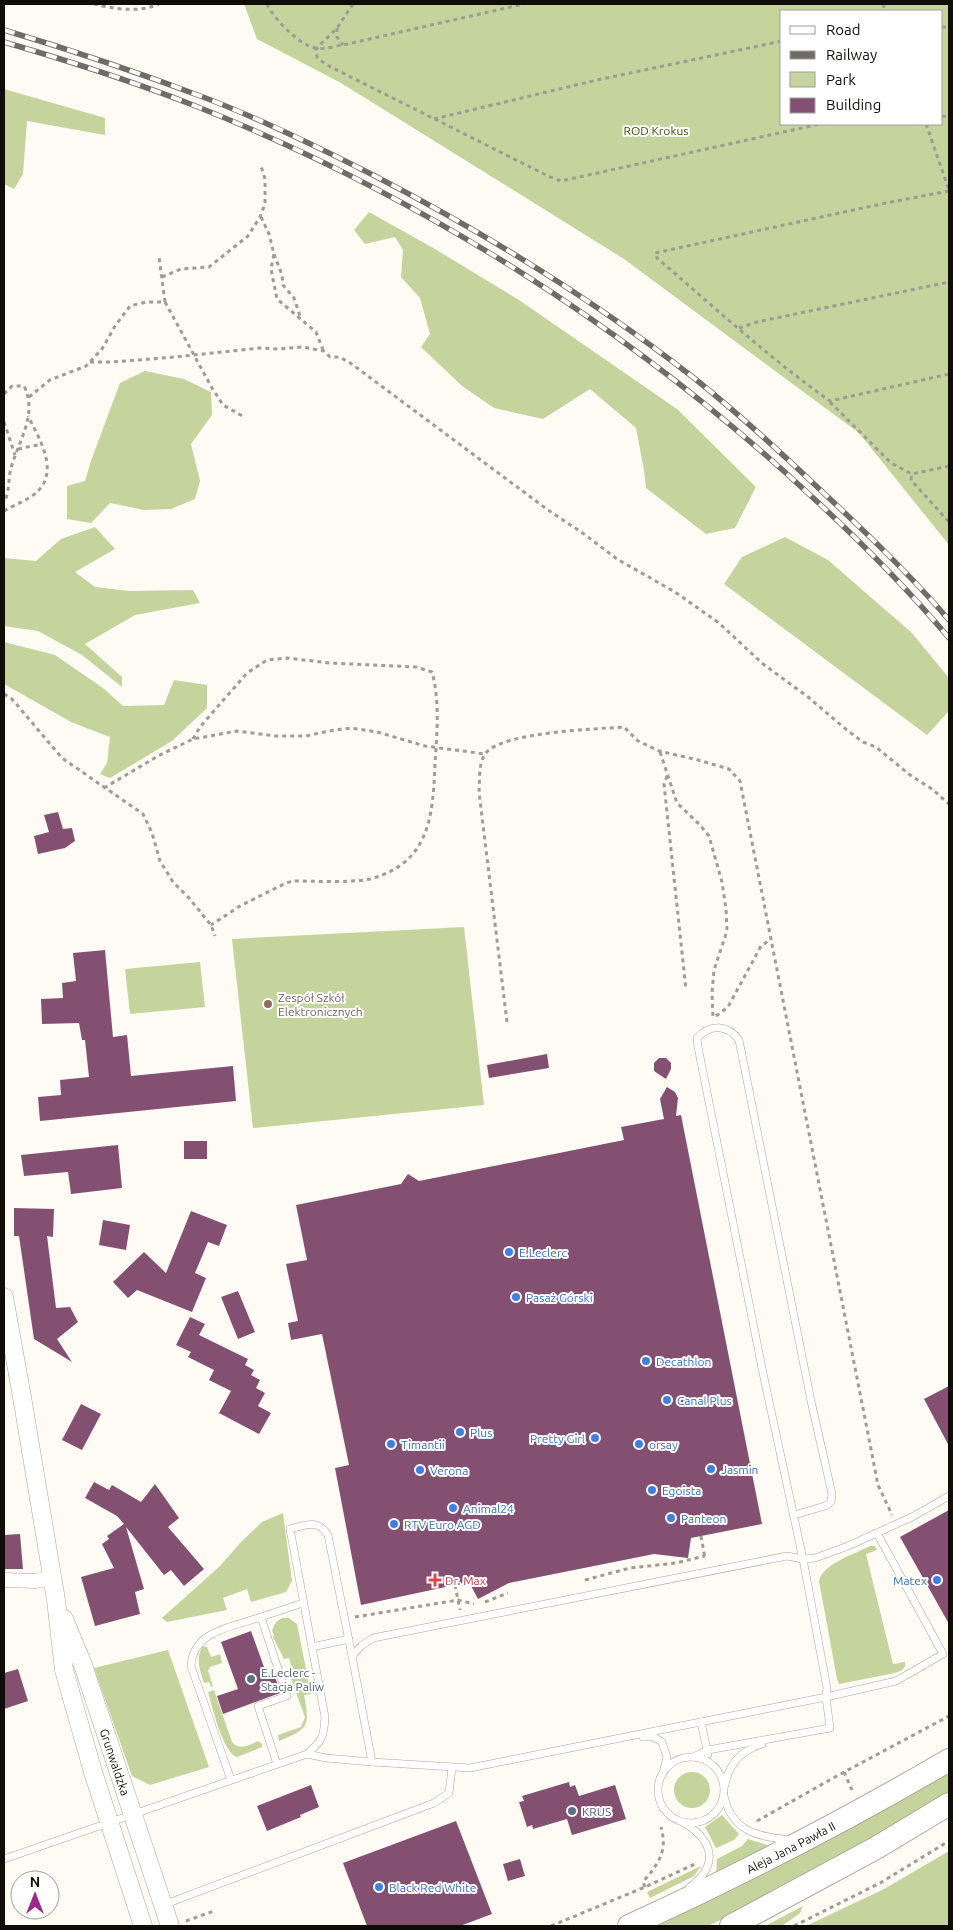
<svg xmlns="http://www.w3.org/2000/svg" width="953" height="1930" font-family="Ubuntu,sans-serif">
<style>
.green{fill:#c5d49c;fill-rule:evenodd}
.building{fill:#845072}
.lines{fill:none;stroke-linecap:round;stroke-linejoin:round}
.service-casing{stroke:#aca496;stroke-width:8}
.minor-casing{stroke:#aca496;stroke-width:15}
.tertiary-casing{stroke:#aca496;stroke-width:19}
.primary-casing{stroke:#aca496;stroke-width:24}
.path{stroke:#9f9c96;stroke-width:3;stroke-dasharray:4 4;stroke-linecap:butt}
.service{stroke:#fff;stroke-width:7}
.minor{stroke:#fff;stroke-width:14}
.tertiary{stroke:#fff;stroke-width:18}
.primary{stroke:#fff;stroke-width:22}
.rail-casing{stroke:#6f6c67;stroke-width:5.5}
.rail{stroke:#fff;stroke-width:4;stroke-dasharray:11;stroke-linecap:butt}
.education-dot{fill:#8d6e63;stroke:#fff;stroke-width:2}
.shop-dot{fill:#3f7fe0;stroke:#fff;stroke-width:2}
.health-dot{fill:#e0444e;stroke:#fff;stroke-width:2}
.service-dot{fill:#5c6f8a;stroke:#fff;stroke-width:2}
.labels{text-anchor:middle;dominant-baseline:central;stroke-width:4;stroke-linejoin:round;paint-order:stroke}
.park-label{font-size:12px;fill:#404d03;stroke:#fff}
.education-label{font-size:12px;fill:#785e54;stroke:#fff;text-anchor:start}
.shop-label{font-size:12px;fill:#366cbe;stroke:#fff;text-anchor:start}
.health-label{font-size:12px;fill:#be3a42;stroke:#fff;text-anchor:start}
.service-label{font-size:12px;fill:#4e5e75;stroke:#fff;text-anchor:start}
.street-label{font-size:12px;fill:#100d08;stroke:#fff}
</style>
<rect width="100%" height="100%" fill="#fefbf4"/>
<g class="green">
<path d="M 244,4 L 949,4 L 949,545 L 859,433 L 624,259 L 341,83 L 257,39 ZM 782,11 L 942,11 L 942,124 L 782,124 Z"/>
<path d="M 4,89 L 105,118 L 105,135 L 27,121 L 23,174 L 14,189 L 4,184 Z"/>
<path d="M 369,212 L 435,249 L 519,300 L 677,409 L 756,487 L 735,528 L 706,534 L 646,488 L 644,470 L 636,428 L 590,389 L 543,419 L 494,408 L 462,386 L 421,347 L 430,334 L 420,298 L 401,277 L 403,250 L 395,237 L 365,244 L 354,230 Z"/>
<path d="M 145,371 L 184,379 L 211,392 L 212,415 L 191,444 L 200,481 L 195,499 L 171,509 L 144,510 L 110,503 L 91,523 L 67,519 L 67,486 L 85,481 L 91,461 L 120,383 Z"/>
<path d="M 95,527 L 115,549 L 75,572 L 95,587 L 129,591 L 193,590 L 200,603 L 135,615 L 85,644 L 122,677 L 122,687 L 82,655 L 38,631 L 4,626 L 4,558 L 36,561 L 61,539 Z"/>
<path d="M 785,537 L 828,560 L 912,633 L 949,678 L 949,711 L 927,735 L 724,584 L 742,557 Z"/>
<path d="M 4,642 L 55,655 L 103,688 L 123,706 L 164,705 L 174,680 L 207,685 L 207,708 L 172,741 L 110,778 L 100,774 L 107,763 L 110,737 L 71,722 L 4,684 Z"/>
<path d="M 464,927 L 484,1105 L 253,1128 L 232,939 Z"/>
<path d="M 200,962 L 205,1007 L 130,1014 L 125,969 Z"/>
<path d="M 283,1513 L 292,1581 L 286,1592 L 251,1602 L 247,1589 L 223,1598 L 227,1610 L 167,1622 L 162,1618 L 220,1566 L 241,1542 L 262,1522 Z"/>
<path d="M 870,1546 L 875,1546 L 877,1550 L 866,1554 L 893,1664 L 905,1662 C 906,1669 901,1671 895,1673 L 839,1684 L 837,1679 L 819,1581 C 822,1564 855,1554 870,1546 Z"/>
<path d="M 283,1618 L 289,1618 L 297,1624 L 311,1694 L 304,1695 C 310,1726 309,1729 279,1741 L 278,1735 L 301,1727 L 305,1717 L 289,1673 L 293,1671 L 289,1658 L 284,1659 L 273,1637 L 274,1635 L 272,1631 C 274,1625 276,1620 283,1618 Z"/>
<path d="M 203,1646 L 207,1647 L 211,1657 L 220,1654 L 222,1663 L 210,1667 L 208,1671 L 213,1686 L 211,1687 L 209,1682 L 204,1683 C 200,1670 195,1658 203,1646 Z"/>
<path d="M 168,1650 L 209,1767 L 150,1785 L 132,1776 L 94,1668 Z"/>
<path d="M 214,1690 L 232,1742 C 240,1751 249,1745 258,1741 L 262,1744 L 262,1747 L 237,1757 C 223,1753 212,1706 208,1692 Z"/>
<path d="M 949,1771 L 949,1792 L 907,1819 L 754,1904 L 708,1926 L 657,1926 L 723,1894 Z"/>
<circle cx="692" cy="1790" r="18"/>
<path d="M 722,1815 L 739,1834 L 734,1840 L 716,1848 L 705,1827 Z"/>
<path d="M 748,1839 L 770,1846 L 716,1875 L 717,1859 L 742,1846 Z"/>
<path d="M 949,1851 L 949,1926 L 806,1926 L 884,1889 Z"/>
<path d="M 701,1866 L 694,1876 L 650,1898 L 647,1892 Z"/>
<path d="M 803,1906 L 800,1913 L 782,1926 L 765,1926 Z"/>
</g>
<g class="building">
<path d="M 58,812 L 63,829 L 72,828 L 75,841 L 65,848 L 38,854 L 34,836 L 49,832 L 44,815 Z"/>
<path d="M 105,950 L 113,1037 L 127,1035 L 131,1076 L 233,1066 L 236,1101 L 40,1121 L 38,1097 L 61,1095 L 60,1080 L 89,1077 L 85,1040 L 82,1040 L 79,1023 L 42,1024 L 41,999 L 63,998 L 62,983 L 76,981 L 73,953 Z"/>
<path d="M 547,1054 L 549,1068 L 489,1078 L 487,1065 Z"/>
<path d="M 659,1058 L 666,1058 L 671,1063 L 671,1069 L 666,1079 L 654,1071 L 654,1063 Z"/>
<path d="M 667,1087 L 675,1092 L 678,1098 L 676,1116 L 681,1115 L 762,1524 L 691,1538 L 688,1558 L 654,1554 L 509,1583 L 478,1599 L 469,1582 L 361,1605 L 335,1468 L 349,1465 L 322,1334 L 291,1340 L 288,1323 L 298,1321 L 286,1264 L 307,1260 L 296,1205 L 401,1184 L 408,1174 L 419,1181 L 624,1140 L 621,1127 L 664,1119 L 660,1099 Z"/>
<rect x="184" y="1141" width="23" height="18"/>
<path d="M 118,1145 L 122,1188 L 71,1194 L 68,1172 L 24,1176 L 21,1155 Z"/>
<path d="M 14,1208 L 54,1209 L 53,1237 L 47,1236 L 56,1308 L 70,1307 L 78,1322 L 57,1339 L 72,1362 L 34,1339 L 19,1236 L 14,1236 Z"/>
<path d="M 191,1211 L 227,1225 L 219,1246 L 208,1242 L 195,1273 L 206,1278 L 192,1312 L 137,1290 L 128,1298 L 113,1282 L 144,1252 L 166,1273 Z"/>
<path d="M 103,1220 L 130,1225 L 126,1250 L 99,1245 Z"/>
<path d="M 238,1291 L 255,1332 L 238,1339 L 221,1297 Z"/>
<path d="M 190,1317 L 205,1324 L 199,1335 L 248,1359 L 245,1365 L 254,1370 L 251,1375 L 260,1380 L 256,1388 L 265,1393 L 258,1406 L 271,1413 L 259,1434 L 219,1413 L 231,1391 L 209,1380 L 214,1370 L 188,1357 L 191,1352 L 176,1345 Z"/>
<path d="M 949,1386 L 949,1446 L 924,1399 Z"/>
<path d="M 81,1404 L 101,1414 L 82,1450 L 62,1440 Z"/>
<path d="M 94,1482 L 109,1490 L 112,1485 L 141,1502 L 155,1484 L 179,1518 L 168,1527 L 204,1569 L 184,1586 L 171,1570 L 164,1575 L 126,1527 L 144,1589 L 135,1592 L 140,1614 L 95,1626 L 81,1577 L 114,1568 L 102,1544 L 109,1539 L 107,1536 L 124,1524 L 117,1516 L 85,1498 Z"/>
<path d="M 949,1510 L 949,1624 L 900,1537 Z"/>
<path d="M 20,1534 L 23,1569 L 4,1569 L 4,1535 Z"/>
<path d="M 251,1631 L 268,1678 L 275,1676 L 280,1693 L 223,1714 L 217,1696 L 238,1689 L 221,1642 Z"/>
<path d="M 18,1669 L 28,1701 L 4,1709 L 4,1673 Z"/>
<path d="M 569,1782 L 570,1787 L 575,1785 L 579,1796 L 615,1785 L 626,1819 L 572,1835 L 567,1819 L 533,1829 L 532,1825 L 527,1827 L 519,1802 L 524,1801 L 522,1796 Z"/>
<path d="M 311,1785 L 319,1807 L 300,1815 L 301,1817 L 267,1831 L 257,1806 Z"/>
<path d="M 456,1821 L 492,1914 L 460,1926 L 367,1926 L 343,1863 Z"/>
<path d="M 520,1859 L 525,1876 L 508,1881 L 503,1864 Z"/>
</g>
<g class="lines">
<g class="service-casing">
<g id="service">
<path d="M 794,1515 L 825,1506 L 831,1502 L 832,1494 L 811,1401 L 739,1040 C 728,1025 711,1023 697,1038 L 698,1047 L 764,1378 L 803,1559 L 827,1688 L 826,1697 L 470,1768 L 372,1762 L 352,1656 L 361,1646 L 373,1638 L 787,1556 L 803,1559 L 815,1558 L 848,1546 L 912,1517 L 949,1496"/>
<path d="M 312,1647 L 349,1639"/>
<path d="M 701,1722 L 708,1754"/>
<path d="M 643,1737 L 654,1737 L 662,1742 L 667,1757 L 664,1769"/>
<path d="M 307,1754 C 322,1741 324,1737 325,1717 L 290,1529 C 305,1525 318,1519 328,1535 L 352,1656"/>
<circle cx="691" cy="1790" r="33"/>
<path d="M 693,1757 L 708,1750 L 830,1728 L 826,1697 L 896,1681 L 943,1654 L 877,1533"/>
<path d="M 277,1764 L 258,1706 L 287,1696 L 261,1617 L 303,1603"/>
<path d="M 231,1780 L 191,1666 C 193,1630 233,1627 261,1617"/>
<path d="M 725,1785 C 729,1763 741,1751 762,1744"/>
<path d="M 724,1796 C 732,1832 757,1836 789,1840"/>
<path d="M 684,1823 C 714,1841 719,1865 690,1887"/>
<path d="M 4,1859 L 307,1754 L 326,1758 L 372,1762"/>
<path d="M 163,1905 L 434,1803 L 449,1793 L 452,1768"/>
</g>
</g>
<g class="minor-casing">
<path id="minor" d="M 4,1580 L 36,1581 L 52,1578"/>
</g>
<g class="tertiary-casing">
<g id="tertiary">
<path d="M 4,1297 L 22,1397 L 56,1600 L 64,1670 L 93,1772 L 143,1926"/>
<path id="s1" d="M 64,1619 L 83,1665 L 170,1926"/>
</g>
</g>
<g class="primary-casing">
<g id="primary">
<path id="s2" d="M 629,1926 C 738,1876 845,1821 949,1760"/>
<path d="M 731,1926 L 876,1848 L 949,1804"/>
</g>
</g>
<g class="path">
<path d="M 94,4 C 114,9 140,13 159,4"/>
<path d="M 267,4 C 273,18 300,46 316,48 C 324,50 335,46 343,45 L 524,4"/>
<path d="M 353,4 L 337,28 L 316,49 L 317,57 L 325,64 L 548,176 L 561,181 L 820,124"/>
<path d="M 883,4 L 885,11"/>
<path d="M 942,27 L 949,27"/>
<path d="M 337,28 L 337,37 L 343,45"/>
<path d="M 942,116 L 949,117"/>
<path d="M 434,119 L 597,80 L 782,41"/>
<path d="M 926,124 L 949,190"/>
<path d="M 949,191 L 886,203 L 655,253 L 657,258 C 713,306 769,358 830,401 L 949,374"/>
<path d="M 261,217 L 269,234 L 274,254 L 271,269 L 277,299 L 316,332 L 323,350"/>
<path d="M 274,254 L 282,275 L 283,285 L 294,298 L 300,316"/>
<path d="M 162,277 L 181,269 L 209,267 L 248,236 L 260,217 L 265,204 L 265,179 L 261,166"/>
<path d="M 165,302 L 212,388 L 223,405 L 244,417"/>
<path d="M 739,328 L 757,322 L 949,282"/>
<path d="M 90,362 L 112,362 L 175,357 L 260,348 L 278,349 L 302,347 L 324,351 L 330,357 L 339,357 L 349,362 L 548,510 L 584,534 L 617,559 L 675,592 L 719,623 L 763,664 L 808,697 L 848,731 L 863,742 L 876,747 L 910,775 L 932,789 L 949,804"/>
<path d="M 4,394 L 12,386 L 24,386 C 38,414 19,440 11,468 C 8,478 10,492 4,502"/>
<path d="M 29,397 L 50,380 L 86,366 L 102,349 L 115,326 L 130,306 L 146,302 L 165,302 L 159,257"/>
<path d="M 830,402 L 891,463 L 912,474"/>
<path d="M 4,422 L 15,455"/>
<path d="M 18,449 L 42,444"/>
<path d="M 949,466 L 912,474 L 911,480 L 949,522"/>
<path d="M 4,511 C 14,505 29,500 38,491 C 59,470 39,438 28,416"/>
<path d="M 4,694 L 12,699 L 62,758 L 143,814 L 152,833 L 160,861 L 173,882 L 189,898 L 211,925 L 215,936"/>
<path d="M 193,739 L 200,727 L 247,673 L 267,660 L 287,658 L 330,663 L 416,667 L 432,672 C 440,701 437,734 435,763 C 433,816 430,863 370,879 C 351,883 314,881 293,881 L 286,883 L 240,906 L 211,925"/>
<path d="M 660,752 L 677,803 L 700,825 L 709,836 L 722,882 L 726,909 L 727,931 L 714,970 L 712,993 L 713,1018"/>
<path d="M 667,776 L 664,784 L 686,990"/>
<path d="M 104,788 L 158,756 L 193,739 L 237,731 L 275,736 L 306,736 L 329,731 L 351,728 L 377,732 L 425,746 L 485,754"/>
<path d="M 716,1016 L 728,1007 L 761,946 L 771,939"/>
<path d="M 507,1022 L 479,792 C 480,781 478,765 485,754 C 500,732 596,729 624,727 L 638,741 L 659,751 L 698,760 L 729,769 L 740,781 L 878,1485 L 892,1515"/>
<path d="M 701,1536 L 705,1558"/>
<path d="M 585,1580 L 630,1568 L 676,1563 L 705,1556"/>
<path d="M 455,1585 L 460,1610"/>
<path d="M 485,1602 L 508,1593"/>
<path d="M 355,1617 L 458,1600 L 474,1604"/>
<path d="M 844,1772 L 852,1790"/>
<path d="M 757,1821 L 835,1777 L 949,1716"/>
<path d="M 645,1887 L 643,1882 C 658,1864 668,1852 661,1827"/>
<path d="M 186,1921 L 214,1911"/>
<path d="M 551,1926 L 645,1887 L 695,1864"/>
<path d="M 794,1926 L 880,1883 L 949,1841"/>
</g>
<use href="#service" class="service"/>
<use href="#minor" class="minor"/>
<use href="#tertiary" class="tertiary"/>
<use href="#primary" class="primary"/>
<g class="rail-casing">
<g id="rail">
<path d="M 4,30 C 71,50 137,72 203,97 C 261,119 318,147 373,175 C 485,233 594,300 694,378 C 735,411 775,447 813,483 C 860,527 907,571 949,620"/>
<path d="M 4,42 C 69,61 135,82 198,107 C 423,197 632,330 810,495 C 859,540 906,587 949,638"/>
</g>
</g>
<use href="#rail" class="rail"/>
</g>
<circle class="education-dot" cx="268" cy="1004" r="5"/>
<g class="shop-dot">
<circle cx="509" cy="1252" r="5"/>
<circle cx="516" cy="1297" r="5"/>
<circle cx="646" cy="1361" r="5"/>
<circle cx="667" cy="1400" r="5"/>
<circle cx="460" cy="1432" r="5"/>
<circle cx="595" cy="1438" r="5"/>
<circle cx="391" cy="1444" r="5"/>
<circle cx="639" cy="1444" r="5"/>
<circle cx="711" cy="1469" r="5"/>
<circle cx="420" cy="1470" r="5"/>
<circle cx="652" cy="1490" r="5"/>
<circle cx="453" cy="1508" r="5"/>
<circle cx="671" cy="1518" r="5"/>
<circle cx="394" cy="1524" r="5"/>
<circle cx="937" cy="1580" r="5"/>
<circle cx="379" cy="1887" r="5"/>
</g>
<path class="health-dot" d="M432.5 1572.5h5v5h5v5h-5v5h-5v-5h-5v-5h5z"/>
<g class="service-dot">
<circle cx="251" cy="1679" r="5"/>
<circle cx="572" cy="1811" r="5"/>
</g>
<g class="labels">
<g class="park-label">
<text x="656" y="130">ROD Krokus</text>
</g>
<g class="education-label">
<text x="278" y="997">Zespół Szkół<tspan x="278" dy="14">Elektronicznych</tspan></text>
</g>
<g class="shop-label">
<text x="519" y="1252">E.Leclerc</text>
<text x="526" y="1297">Pasaż Górski</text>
<text x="656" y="1361">Decathlon</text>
<text x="677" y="1400">Canal Plus</text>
<text x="470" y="1432">Plus</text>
<text x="585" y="1438" text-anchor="end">Pretty Girl</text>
<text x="401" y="1444">Timantii</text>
<text x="649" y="1444">orsay</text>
<text x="721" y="1469">Jasmin</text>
<text x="430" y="1470">Verona</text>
<text x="662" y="1490">Egoista</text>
<text x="463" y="1508">Animal24</text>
<text x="681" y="1518">Panteon</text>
<text x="404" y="1524">RTV Euro AGD</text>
<text x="927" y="1580" text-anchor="end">Matex</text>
<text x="389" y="1887">Black Red White</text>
</g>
<g class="health-label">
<text x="445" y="1580">Dr. Max</text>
</g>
<g class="service-label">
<text x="261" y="1672">E.Leclerc -<tspan x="261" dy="14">Stacja Paliw</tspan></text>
<text x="582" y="1811">KRUS</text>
</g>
<g class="street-label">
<text stroke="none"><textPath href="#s1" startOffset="152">Grunwaldzka</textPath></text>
<text stroke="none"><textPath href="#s2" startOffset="180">Aleja Jana Pawła II</textPath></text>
</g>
</g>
<rect width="953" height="1930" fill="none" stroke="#100d08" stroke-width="10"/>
<rect x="780" y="10" width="162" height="115" fill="#ffffff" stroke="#9f9e9c"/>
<rect x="790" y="26" width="25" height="8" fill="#ffffff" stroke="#9f9e9c"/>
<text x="826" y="35" font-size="15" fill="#100d08">Road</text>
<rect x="790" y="51" width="25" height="8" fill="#6f6c67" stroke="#9f9e9c"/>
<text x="826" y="60" font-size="15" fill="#100d08">Railway</text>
<rect x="790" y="72" width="25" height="15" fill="#c5d49c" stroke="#9f9e9c"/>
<text x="826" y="85" font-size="15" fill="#100d08">Park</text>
<rect x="790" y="98" width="25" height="15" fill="#845072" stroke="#9f9e9c"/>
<text x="826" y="110" font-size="15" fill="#100d08">Building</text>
<g transform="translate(35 1895)"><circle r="24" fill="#ffffff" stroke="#9f9e9c"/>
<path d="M0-4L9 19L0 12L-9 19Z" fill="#9a2a89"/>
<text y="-8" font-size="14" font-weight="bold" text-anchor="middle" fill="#100d08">N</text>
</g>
</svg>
